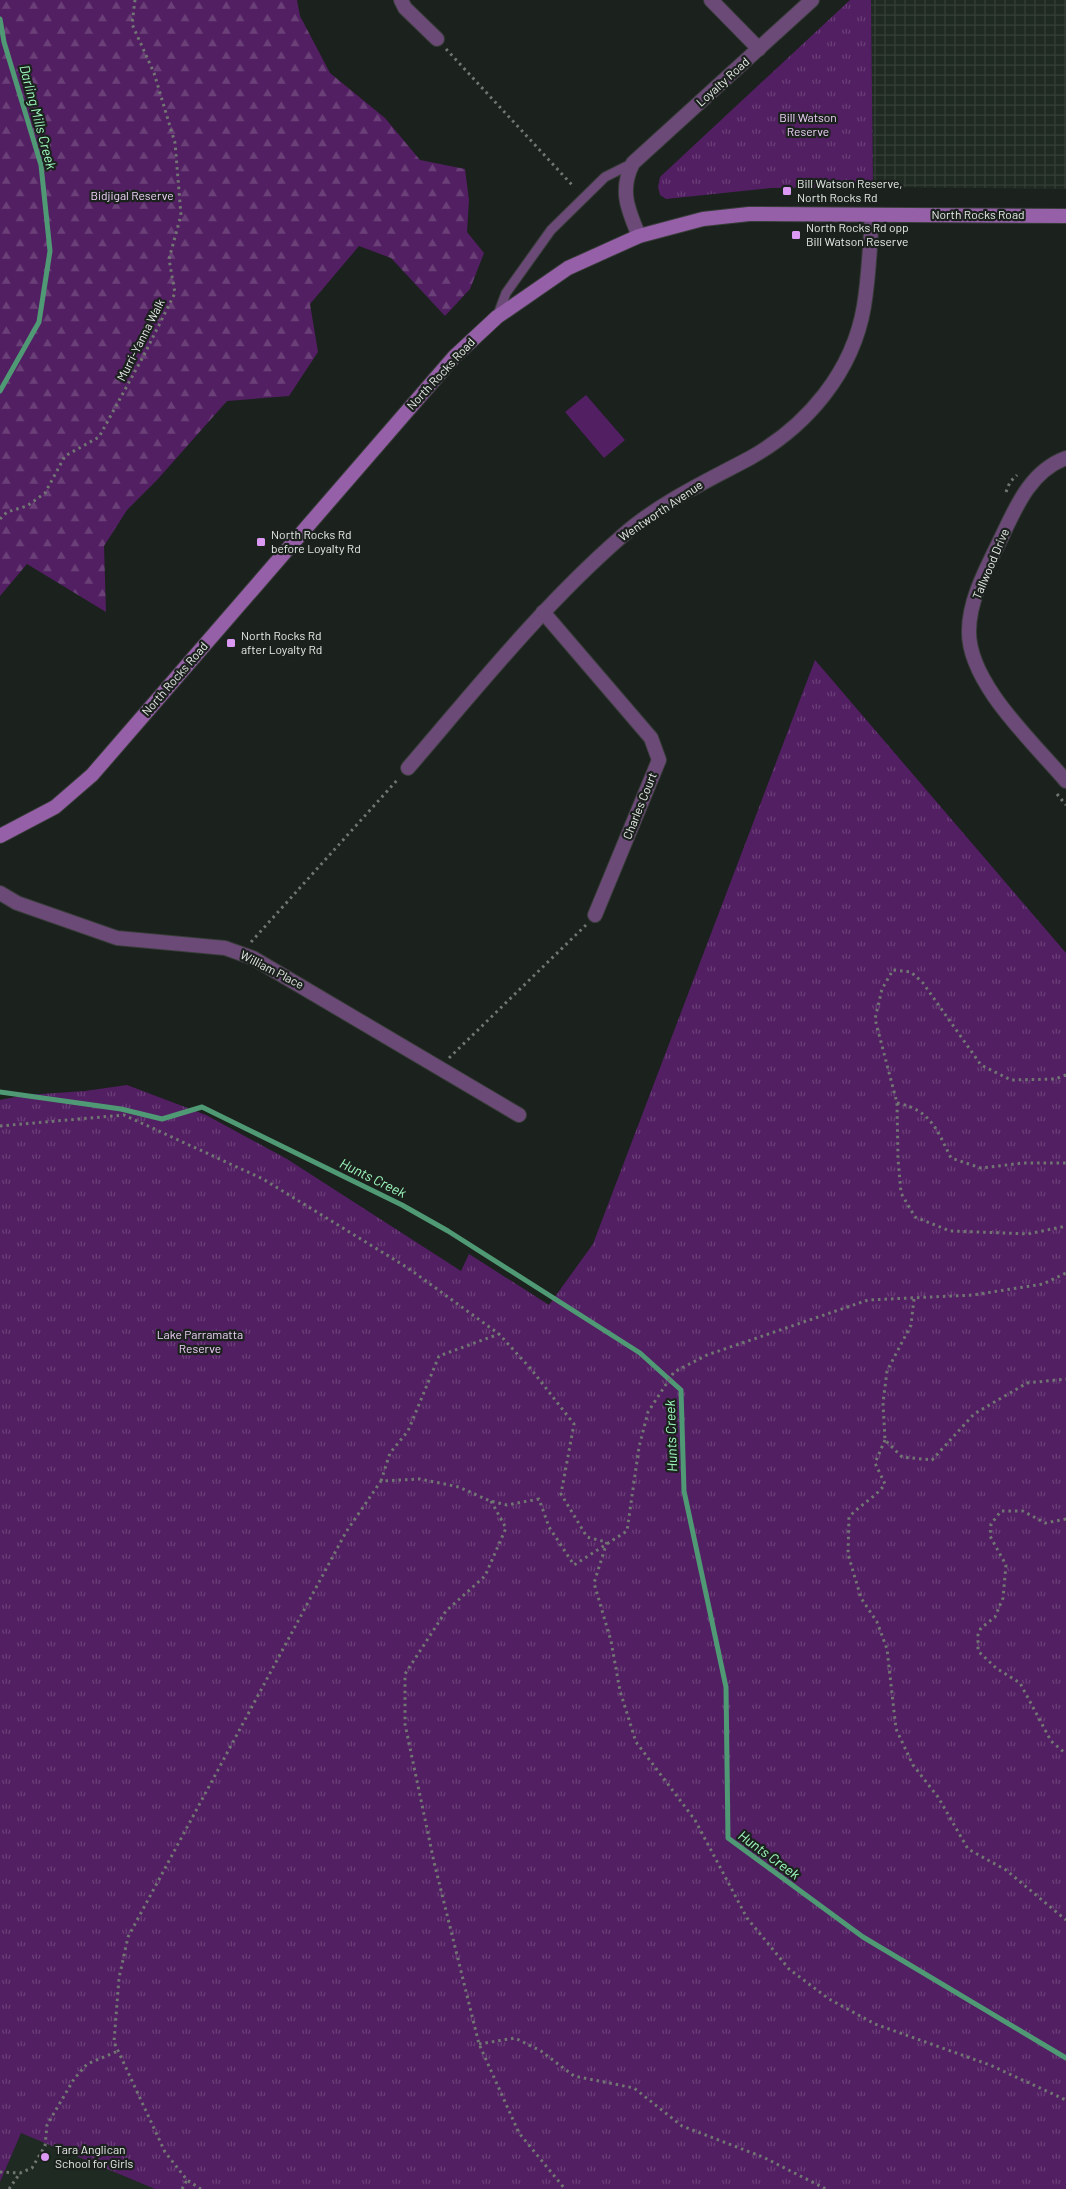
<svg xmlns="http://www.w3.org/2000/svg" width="1066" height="2189" viewBox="0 0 1066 2189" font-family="Barlow,sans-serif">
  <defs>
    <pattern id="industrial-grid" width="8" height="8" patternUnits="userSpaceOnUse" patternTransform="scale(1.25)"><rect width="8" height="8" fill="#1f2a22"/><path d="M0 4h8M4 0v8" fill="none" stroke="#353f37"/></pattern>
    <pattern id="grass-tufts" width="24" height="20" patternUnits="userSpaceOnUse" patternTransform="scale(1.25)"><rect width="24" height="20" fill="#521f62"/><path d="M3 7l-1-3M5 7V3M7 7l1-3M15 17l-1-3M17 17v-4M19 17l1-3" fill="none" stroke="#6b4078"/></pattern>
    <pattern id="forest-firs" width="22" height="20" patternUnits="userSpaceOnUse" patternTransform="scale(1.25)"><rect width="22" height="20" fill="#521f62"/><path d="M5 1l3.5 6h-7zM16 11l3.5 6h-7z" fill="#6b4078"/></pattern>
  </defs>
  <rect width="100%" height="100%" fill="#1b211d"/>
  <polygon fill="#1f2a22" points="21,2132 155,2189 0,2189 0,2182"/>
  <polygon fill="url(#industrial-grid)" points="871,0 1066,0 1066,189 873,187"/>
  <g fill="url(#grass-tufts)">
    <polygon points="850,0 871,0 873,187 771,188 666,199 660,195 658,187 660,177"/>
    <polygon points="815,660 1066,953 1066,2189 155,2189 21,2133 0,2182 0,1100 26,1095 85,1091 127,1085 206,1115 287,1159 461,1271 469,1254 549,1305 593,1244"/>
  </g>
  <polygon fill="url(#forest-firs)" points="0,0 297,0 300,16 330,73 385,118 420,160 465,169 469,200 467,232 484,253 470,289 445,316 391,258 359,246 310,304 318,352 289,396 227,401 157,480 127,510 104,546 106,612 27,564 0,596"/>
  <polygon fill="#521f62" points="586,395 625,440 604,458 565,412"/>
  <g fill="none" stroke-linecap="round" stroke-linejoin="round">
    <g stroke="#4f9a74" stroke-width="5">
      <polyline points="0,19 4,42 41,165 50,251 39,322 0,391"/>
      <polyline points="0,1092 121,1109 162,1119 202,1107 402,1205 448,1231 640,1353 681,1390 684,1491 726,1687 728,1838 863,1937 1066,2058"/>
    </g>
    <defs>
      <polyline id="service" points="497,317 506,293 551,230 605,177 633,163"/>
      <g id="minor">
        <polyline points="401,0 405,8 437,39"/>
        <polyline points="711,0 759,49"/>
        <path d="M639,236c-11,-26 -20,-46 -6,-73l179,-163"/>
        <path d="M1066,458c-33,12 -48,44 -62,74 -14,30 -35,65 -35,99 -1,52 65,112 97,150"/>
        <polyline points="543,612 651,738 659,760 595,915"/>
        <path d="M408,768c68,-79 134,-162 213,-231 36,-33 86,-56 129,-79 57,-32 103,-86 114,-152 5,-30 6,-61 8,-91"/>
        <polyline points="0,893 17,903 117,938 225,948 253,958 519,1115"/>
      </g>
      <polyline id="secondary" points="0,836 55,807 92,775 454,357 497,317 568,268 639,236 703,219 749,214 1066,216"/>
    </defs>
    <use href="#service" stroke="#383d39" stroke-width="11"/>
    <use href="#minor" stroke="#383d39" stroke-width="16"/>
    <use href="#secondary" stroke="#383d39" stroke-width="16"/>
    <g stroke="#717673" stroke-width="3" stroke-dasharray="2.5 4" stroke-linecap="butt">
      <polyline points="446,49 574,187"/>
      <polyline points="1006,492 1010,482 1017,475"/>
      <polyline points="0,519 7,512 27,506 45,493 65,456 99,437 144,355 175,293 169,259 181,215 175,143 154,73 132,24 135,0"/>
      <polyline points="1057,794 1066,805"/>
      <polyline points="251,942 399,778"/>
      <polyline points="449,1058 586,925"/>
      <polyline points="1066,1075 1055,1079 1011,1080 981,1065 923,983 911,972 893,970 882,989 875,1019 897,1103 898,1159 901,1193 915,1217 950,1231 1028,1234 1066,1226"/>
      <path d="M897,1103c34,7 40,27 54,55l30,10 42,-5h43"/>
      <polyline points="0,1126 124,1115 263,1179 408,1268 499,1334 531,1369 574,1424 561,1494 587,1537 606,1542"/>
      <polyline points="914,1299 911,1325 887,1371 883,1403 885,1440 902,1457 932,1460 974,1414 1027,1383 1066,1379"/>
      <path d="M885,1440l-10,23 10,21c-9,13 -24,20 -36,33l-1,37 13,44 16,24 10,27 9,80 17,36 25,32 30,52 38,21 60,50"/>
      <polyline points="381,1481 390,1453 408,1431 439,1356 499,1334"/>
      <polyline points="491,1501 506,1528 485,1576 446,1611 405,1674 405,1724 434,1862 479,2044 519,2133 565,2189"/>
      <polyline points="1066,1519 1045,1523 1023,1511 1001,1511 991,1524 990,1536 1006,1565 1003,1598 995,1617 981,1628 978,1635 978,1651 996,1668 1020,1683 1051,1741 1066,1754"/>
      <polyline points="607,1542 594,1583 611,1641 620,1691 636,1742 695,1820 747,1918 789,1969 829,1999 875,2024 990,2065 1066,2100"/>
      <polyline points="479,2044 515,2038 541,2051 574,2076 634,2088 682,2126 763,2157 826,2189"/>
      <polyline points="0,2172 20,2173 32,2168 45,2146 47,2125 74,2079 87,2064 118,2051"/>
      <polyline points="9,2189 20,2173"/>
      <polyline points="182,2189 187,2180"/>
      <polyline points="201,2189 187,2180 165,2152 114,2042 119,1978 128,1937 346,1532 381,1481 420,1479 459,1487 490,1501 507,1505 539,1499 549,1527 574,1565 627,1531 639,1447 648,1412 674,1372 707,1355 868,1300 973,1295 1043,1284 1066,1273"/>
    </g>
    <use href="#service" stroke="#6b4a77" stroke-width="9"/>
    <use href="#minor" stroke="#6b4a77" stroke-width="14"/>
    <use href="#secondary" stroke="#9660a9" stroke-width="14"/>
  </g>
  <g fill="#dc99f4" stroke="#1b211d" stroke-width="2">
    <rect x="782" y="186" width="10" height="10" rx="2.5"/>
    <rect x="791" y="230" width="10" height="10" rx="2.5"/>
    <rect x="256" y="537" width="10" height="10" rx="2.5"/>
    <rect x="226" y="638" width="10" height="10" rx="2.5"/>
    <circle cx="45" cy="2157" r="5"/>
  </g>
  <g text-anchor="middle" stroke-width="4.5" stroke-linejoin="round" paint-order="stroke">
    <g font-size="12" fill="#e7ebe8" stroke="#1b211d">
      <text transform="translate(723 82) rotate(-42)" y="4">Loyalty Road</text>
      <text x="978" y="219">North Rocks Road</text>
      <text transform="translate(141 340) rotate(-63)" y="4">Murri-Yanna Walk</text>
      <text transform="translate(441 374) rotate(-47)" y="4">North Rocks Road</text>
      <text transform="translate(661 511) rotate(-34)" y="4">Wentworth Avenue</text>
      <text transform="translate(991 564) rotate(-67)" y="4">Tallwood Drive</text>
      <text transform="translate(175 679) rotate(-49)" y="4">North Rocks Road</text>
      <text transform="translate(640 806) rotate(-68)" y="4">Charles Court</text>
      <text transform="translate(272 970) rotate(27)" y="4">William Place</text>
    </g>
    <g font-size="12" fill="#eed1f8" stroke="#1b211d">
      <text x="808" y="122">Bill Watson<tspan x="808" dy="14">Reserve</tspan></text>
      <text x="132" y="200">Bidjigal Reserve</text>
      <text x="200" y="1339">Lake Parramatta<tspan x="200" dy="14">Reserve</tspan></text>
    </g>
    <g font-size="12" fill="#e7ebe8" stroke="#1b211d" text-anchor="start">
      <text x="797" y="188">Bill Watson Reserve,<tspan x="797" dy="14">North Rocks Rd</tspan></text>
      <text x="806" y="232">North Rocks Rd opp<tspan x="806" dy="14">Bill Watson Reserve</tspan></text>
      <text x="271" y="539">North Rocks Rd<tspan x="271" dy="14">before Loyalty Rd</tspan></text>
      <text x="241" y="640">North Rocks Rd<tspan x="241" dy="14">after Loyalty Rd</tspan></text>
      <text x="55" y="2154">Tara Anglican<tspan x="55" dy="14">School for Girls</tspan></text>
    </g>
    <g font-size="14" font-style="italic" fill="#9efabd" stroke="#1b211d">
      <text transform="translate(38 117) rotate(75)" y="5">Darling Mills Creek</text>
      <text transform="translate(373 1178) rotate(26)" y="5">Hunts Creek</text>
      <text transform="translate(671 1436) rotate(-92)" y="5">Hunts Creek</text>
      <text transform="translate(769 1855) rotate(36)" y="5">Hunts Creek</text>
    </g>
  </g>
</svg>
